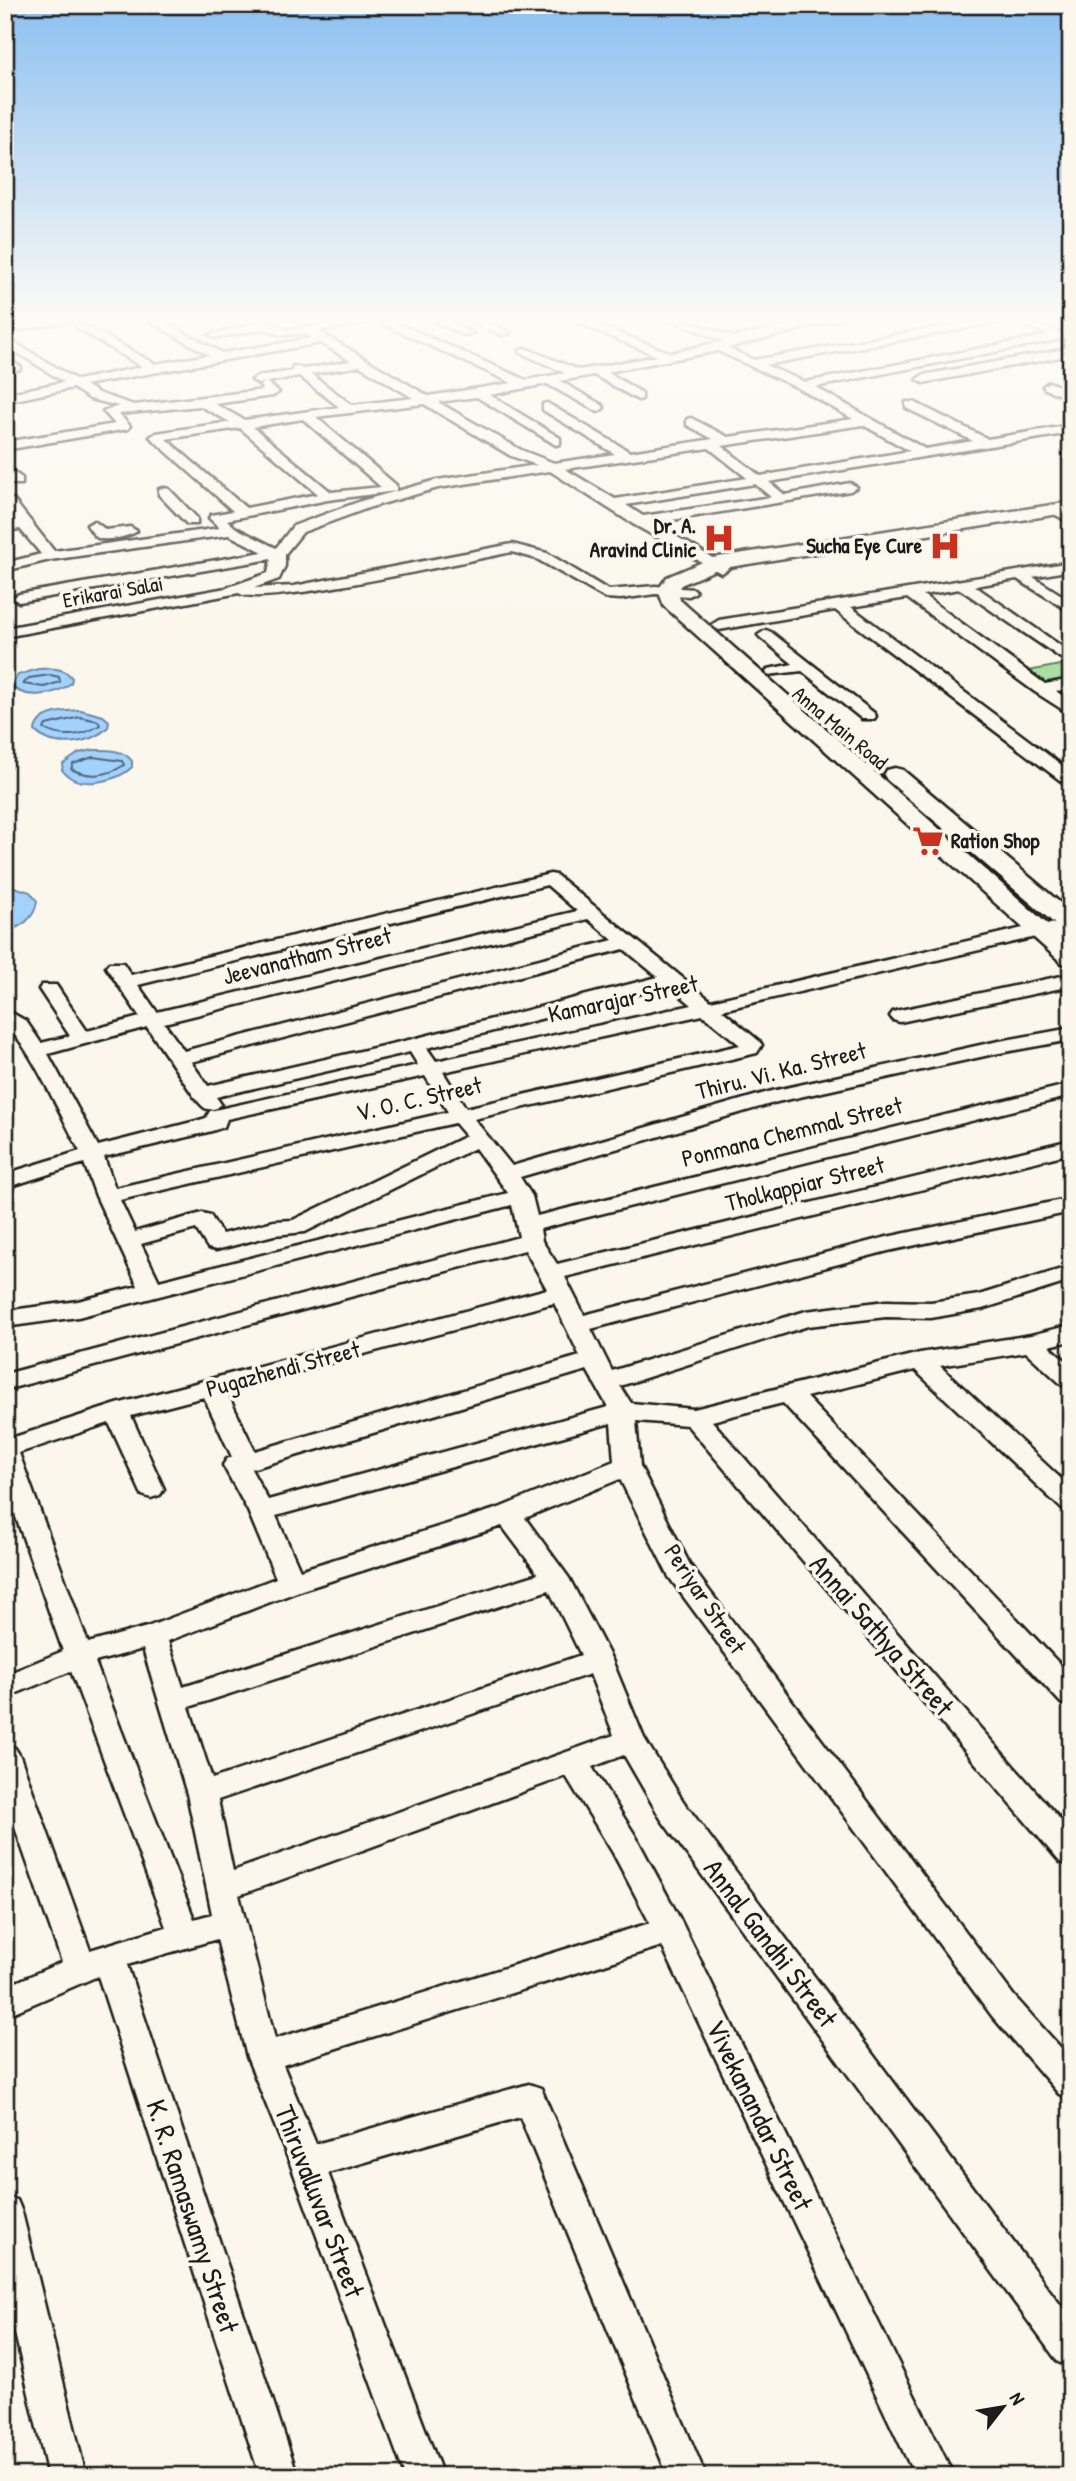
<svg xmlns="http://www.w3.org/2000/svg" width="1076" height="2481" viewBox="0 0 1076 2481" font-family="'Patrick Hand',sans-serif">
  <rect width="100%" height="100%" fill="#fbf7ec"/>
  <filter id="ink" filterUnits="userSpaceOnUse"><feTurbulence type="fractalNoise" baseFrequency=".0143" numOctaves="2"/><feDisplacementMap in="SourceGraphic" scale="14" xChannelSelector="R" yChannelSelector="G"/><feConvolveMatrix kernelMatrix="1 2 1 2 8 2 1 2 1" color-interpolation-filters="sRGB"/></filter>
  <g filter="url(#ink)">
    <polygon fill="#aadfa1" stroke="#637e5e" stroke-width="2" points="1071,663 1071,698 1067,699 1028,671"/>
    <g fill="#a3d2ff" stroke="#6d89a4" stroke-width="2">
      <path d="M38,669c12,-1 26,-2 34,9l-1,5c-14,12 -47,18 -60,2l7,-10z"/>
      <path d="M81,710l22,6 6,5 -1,6c-16,17 -55,23 -73,4 2,-19 30,-20 46,-21z"/>
      <path d="M93,750c14,0 30,-1 39,11v6c-16,16 -55,23 -70,3l1,-6 16,-11z"/>
      <path d="M5,884l25,8 7,9c-2,18 -16,26 -32,31z"/>
    </g>
    <g fill="none" stroke-linecap="round" stroke-linejoin="round">
      <g stroke="#526577" stroke-width="2">
        <polygon points="50,675 59,677 60,682 44,687 23,684 29,678"/>
        <path d="M80,717l18,4 2,4c-17,11 -38,14 -56,4l2,-4z"/>
        <path d="M93,757l29,4 2,4c-16,11 -35,13 -53,4l2,-5z"/>
      </g>
      <defs>
        <g id="minor">
          <polygon points="56,318 80,318 74,321 5,332 5,326"/>
          <path d="M144,318h13l65,35 90,-15 -7,-4 -25,1 -16,-6 -49,9 -6,-3 45,-11 -9,-6h13l31,12 69,-12h28l140,62 39,-7 -44,-20 -2,-2 6,-3 54,22 78,-14 -91,-38h14l91,35 52,-12 -58,-23h14l55,19 91,-19h19l-116,30 26,12 236,-42h22l-6,3 -241,44 40,17 244,-47 -27,-11v-4l4,-1 42,17 -6,3 -247,48 110,62 48,-8 -67,-33v-6h8l74,37 83,-14v8l-302,49 16,13 65,-12 7,4 -7,4 -196,32 72,43 2,3 -7,4 -88,-49 -83,-53 -112,17 -67,19 -68,25 -18,22v12l-6,13 -25,9 40,-2 218,-42 35,9 61,37 47,-4 39,3 2,3 -7,4 -34,-2 -34,5 -16,-1 -68,-39 -25,-7c-37,7 -255,57 -273,41l-234,44v-9l221,-40 42,-15 3,-14 -252,43 -7,-4 7,-4 244,-42 -34,-17 -179,25 -45,11v-8l36,-9 -21,-25 -15,2v-8l9,-2 -9,-13v-9h8l41,52 166,-23 -11,-10 2,-3 22,-4 -83,-74 6,-4 74,-11 -30,-16 -81,8 11,12 -2,3 -123,21v-8l110,-18 -12,-13 16,-5 -29,-7 -17,-11 -68,14v-8l59,-12 -59,-37v-8l72,43 65,-13 -63,-38 -2,-2 6,-3 72,40 54,-9zM376,321l136,62 -84,13 -110,-65zM321,343l30,18 -47,8 -11,-3 -1,5 -34,5 -6,4 6,4 41,-8 40,31 -95,13 -29,-16 58,-8 6,-4 -13,-10 -6,4 3,4 -129,15 -36,-12 -13,-8zM718,351l82,38 53,30 -125,18 -37,-19 -4,1v6l26,14 -83,13 -83,-49 -4,1v6l72,44 -61,9 -33,-13 -83,-48 39,-5 79,48 4,-1v-6l-70,-43 57,-11 51,28 6,-4 -2,-3 -42,-24 34,-6 44,25 4,-1v-6l-35,-21zM360,366l53,32 -61,7 -41,-31zM424,404l87,52 26,9 -100,15 -76,21 -68,25 -17,22 -40,-20 -9,-8 101,-20 68,-9v-6l-80,-68zM303,419l78,68 -50,5 -78,-65zM863,425l47,26 -150,25 -38,-30zM240,428l78,66 -72,14 -80,-69zM709,448l38,30 -132,21 -50,-30zM755,484l16,13 -128,19 -17,-11z"/>
          <polygon points="426,318 441,318 474,333 464,335"/>
          <polygon points="465,318 479,318 511,333 501,335"/>
          <polygon points="1071,348 1071,355 923,383 917,379 923,375"/>
          <polygon points="15,363 21,367 19,370 5,372 5,365"/>
          <polygon points="1049,382 1071,391 1071,399 1045,389 1043,386"/>
          <polygon points="5,466 22,478 22,484 12,484 5,477"/>
          <polygon points="164,488 169,489 197,518 197,524 187,524 159,495 159,489"/>
          <polygon points="1055,505 1071,513 1071,523 1050,512 1048,509"/>
          <path d="M94,521l12,9 24,-3 7,4c-6,5 -30,11 -39,7 -4,-2 -8,-9 -11,-13z"/>
          <polygon points="1071,562 1071,570 1033,577 1071,601 1071,612 1017,579 975,586 1071,653 1071,665 960,589 923,595 1045,684 1071,679 1071,689 1056,691 1071,702 1071,715 1035,692 907,598 851,607 1071,772 1071,785 1065,784 835,610 719,630 711,625 719,620"/>
          <polygon points="766,630 771,632 874,713 876,716 874,719 862,719 802,671 768,675 766,672 768,669 793,664 761,638 758,635"/>
          <path d="M550,874l6,1 155,126 329,-77 31,-1v12l-31,1 -318,74 37,31 3,4 -5,8 -283,66 38,47 260,-75 222,-49 77,-14v12l-77,14 -217,48 -257,75 12,19 5,20 534,-132v12l-531,133 2,12 15,23 514,-124v13l-506,124 19,38 303,-78 184,-39v14l-183,39 -297,78 21,42 194,-60 80,-10 45,1 48,-7 92,-29v15l-89,28 -51,9 -45,-1 -78,9 -188,60 11,17 63,6 226,-56 111,-18 40,-10v16l-22,5 22,19v22l-9,-2 -36,-33 -86,14 131,122v24l-9,-3 -147,-139 -109,27 265,279v30l-10,-3 -278,-300 -71,18 359,411v33l-11,-3 -373,-437 -51,-4 4,45 50,99 324,431 57,63v39l-12,-4 -67,-78 -323,-439 -49,-98 -95,39 44,60 43,82 32,78 39,63 388,518v48l-13,-5 -397,-543 -37,-64 -32,12 43,68 46,86 273,555h-39l-253,-530 -379,119 33,79 213,-60 12,4 165,388h-38l-148,-359 -192,56 115,303h-38l-115,-313 -43,-106 -30,-118 -90,26 171,511h-38l-162,-500 -93,40v-29l57,-25 -57,-163v-54l10,3 5,8 70,194 76,-23 -95,-256 -66,27v-23l58,-24 -58,-165v-46l112,-36 430,-115 -22,-39 -520,140v-16l514,-137 -7,-32 -434,112 -73,10v-16l73,-10 60,-15 -42,-90 -12,-33 -79,25v-14l75,-23c-13,-23 -56,-117 -75,-125v-17l21,12 15,22 29,-7 -31,-47 3,-4h14l31,46 53,-14 -34,-50 3,-4h14l8,12zM547,885l30,26 -420,101 -19,-27zM588,919l25,21 -429,111 -20,-28zM624,949l34,28 -245,62 -205,47 -17,-24zM669,986l23,19 -256,56 -9,-13zM703,1015l37,30 -274,63 -23,-36zM147,1027l48,71c8,8 9,14 22,10l4,-4 -5,-7 194,-45 8,13 -208,46 -4,7 -10,3 -98,25 -50,-92zM425,1076l23,36 -333,76 -11,-31 108,-26 12,-4 3,-8zM455,1123l11,13 -173,84 -19,1 -52,13 -12,-19 -8,-2 -67,19 -15,-32zM475,1148l33,45 -349,88 -18,-37 55,-15 12,19 8,2 58,-15 31,-3zM554,1303l26,53 -325,95 -29,-60zM587,1370l21,37 -340,93 -17,-31zM204,1397l28,60 -5,2 -4,6 25,46 28,67 -129,49 -59,16 -69,-190 90,-30 33,72 9,3 9,-3 4,-6 -33,-73zM611,1423l3,38 -115,47 -199,62 -24,-54zM502,1526l36,48 -355,113 -15,-46 134,-51zM549,1590l32,65 -369,124 -23,-72zM143,1649l44,145 25,120 -18,5 -99,-257zM590,1674l24,61 -381,136 -15,-71zM566,1776l47,77 37,70 -375,116 -36,-144z"/>
          <polygon points="1071,974 1071,986 900,1022 893,1020 890,1016 893,1012 900,1010"/>
          <polygon points="5,2196 17,2200 22,2212 86,2476 48,2476 5,2290"/>
        </g>
        <g id="major">
          <polygon points="1071,502 1071,512 717,569 681,585 678,590 680,600 1071,945 1071,965 1062,963 664,606 658,590 667,577 712,558"/>
          <polygon points="895,768 903,770 1071,912 1071,932 1062,930 887,780 884,775 887,770"/>
        </g>
      </defs>
      <use href="#minor" stroke="#1c1c1c" stroke-width="5"/>
      <use href="#major" stroke="#1c1c1c" stroke-width="5"/>
      <use href="#minor" fill="#fbf7ec" fill-rule="evenodd"/>
      <use href="#major" fill="#fbf7ec" fill-rule="evenodd"/>
    </g>
  </g>
  <linearGradient id="sky" x2="0" y2="1"><stop stop-color="#8cc0f1"/><stop offset="0.48" stop-color="#fdfbf6"/><stop offset="1" stop-color="#fdfbf6" stop-opacity="0"/></linearGradient>
  <rect width="1076" height="665" fill="url(#sky)"/>
  <defs>
    <symbol id="hospital-bare" viewBox="-9 -9 18 18"><path d="M-5-5h3v3.5h4V-5h3V5h-3V1.5h-4V5h-3Z" fill="#c8321e" stroke="#fbf7ec" stroke-width="2.5" paint-order="stroke"/></symbol>
    <symbol id="supermarket-bare" viewBox="-9 -9 18 18"><path d="M-6-5.5h2.5l.6 2H6L4.5 2H-2.5L-4.4-4H-6ZM-1.5 3.2a1.3 1.3 0 1 0 .1 0ZM3 3.2a1.3 1.3 0 1 0 .1 0Z" fill="#c8321e" stroke="#fbf7ec" stroke-width="2.5" paint-order="stroke"/></symbol>
  </defs>
  <g fill-rule="evenodd">
    <use href="#hospital-bare" x="697" y="516" width="44" height="44"/>
    <use href="#hospital-bare" x="923" y="524" width="44" height="44"/>
    <use href="#supermarket-bare" x="906" y="819" width="44" height="44"/>
  </g>
  <g text-anchor="middle" stroke-width="7" stroke-linejoin="round" paint-order="stroke">
    <g font-size="21" font-weight="bold" fill="#1c1c1c" stroke="#fbf7ec" text-anchor="end">
      <text x="696" y="533">Dr. A.<tspan x="696" dy="24">Aravind Clinic</tspan></text>
      <text x="922" y="553">Sucha Eye Cure</text>
      <text x="951" y="848" text-anchor="start">Ration Shop</text>
    </g>
    <g font-size="21" fill="#1c1c1c" stroke="#fbf7ec">
      <text transform="translate(113 592) rotate(-10)" y="7">Erikarai Salai</text>
      <text transform="translate(840 728) rotate(40)" y="7">Anna Main Road</text>
    </g>
    <g font-size="24" fill="#1c1c1c" stroke="#fbf7ec">
      <text transform="translate(307 956) rotate(-14)" y="8">Jeevanatham Street</text>
      <text transform="translate(623 999) rotate(-12)" y="8">Kamarajar Street</text>
      <text transform="translate(781 1071) rotate(-14)" y="8">Thiru. Vi. Ka. Street</text>
      <text transform="translate(419 1099) rotate(-13)" y="8">V. O. C. Street</text>
      <text transform="translate(792 1132) rotate(-14)" y="8">Ponmana Chemmal Street</text>
      <text transform="translate(805 1184) rotate(-14)" y="8">Tholkappiar Street</text>
      <text transform="translate(283 1369) rotate(-15)" y="8">Pugazhendi Street</text>
      <text transform="translate(705 1599) rotate(56)" y="8">Periyar Street</text>
    </g>
    <g font-size="28" fill="#1c1c1c" stroke="#fbf7ec">
      <text transform="translate(882 1635) rotate(49)" y="10">Annai Sathya Street</text>
      <text transform="translate(771 1943) rotate(53)" y="10">Annal Gandhi Street</text>
      <text transform="translate(760 2115) rotate(64)" y="10">Vivekanandar Street</text>
      <text transform="translate(320 2201) rotate(69)" y="10">Thiruvalluvar Street</text>
      <text transform="translate(193 2216) rotate(72)" y="10">K. R. Ramaswamy Street</text>
    </g>
  </g>
  <rect width="1076" height="2481" fill="none" stroke="#fbf7ec" stroke-width="28"/>
  <rect x="14" y="14" width="1048" height="2453" fill="none" stroke="#1c1c1c" stroke-width="2.5" filter="url(#ink)"/>
  <g transform="translate(1003 2407) rotate(59)" stroke="#fbf7ec" stroke-width="5" paint-order="stroke">
  <path d="M0-5L12 26L0 18L-12 26Z" fill="#1c1c1c"/>
  <text y="-10" font-size="19" font-weight="bold" text-anchor="middle" fill="#1c1c1c">N</text>
  </g>
</svg>
